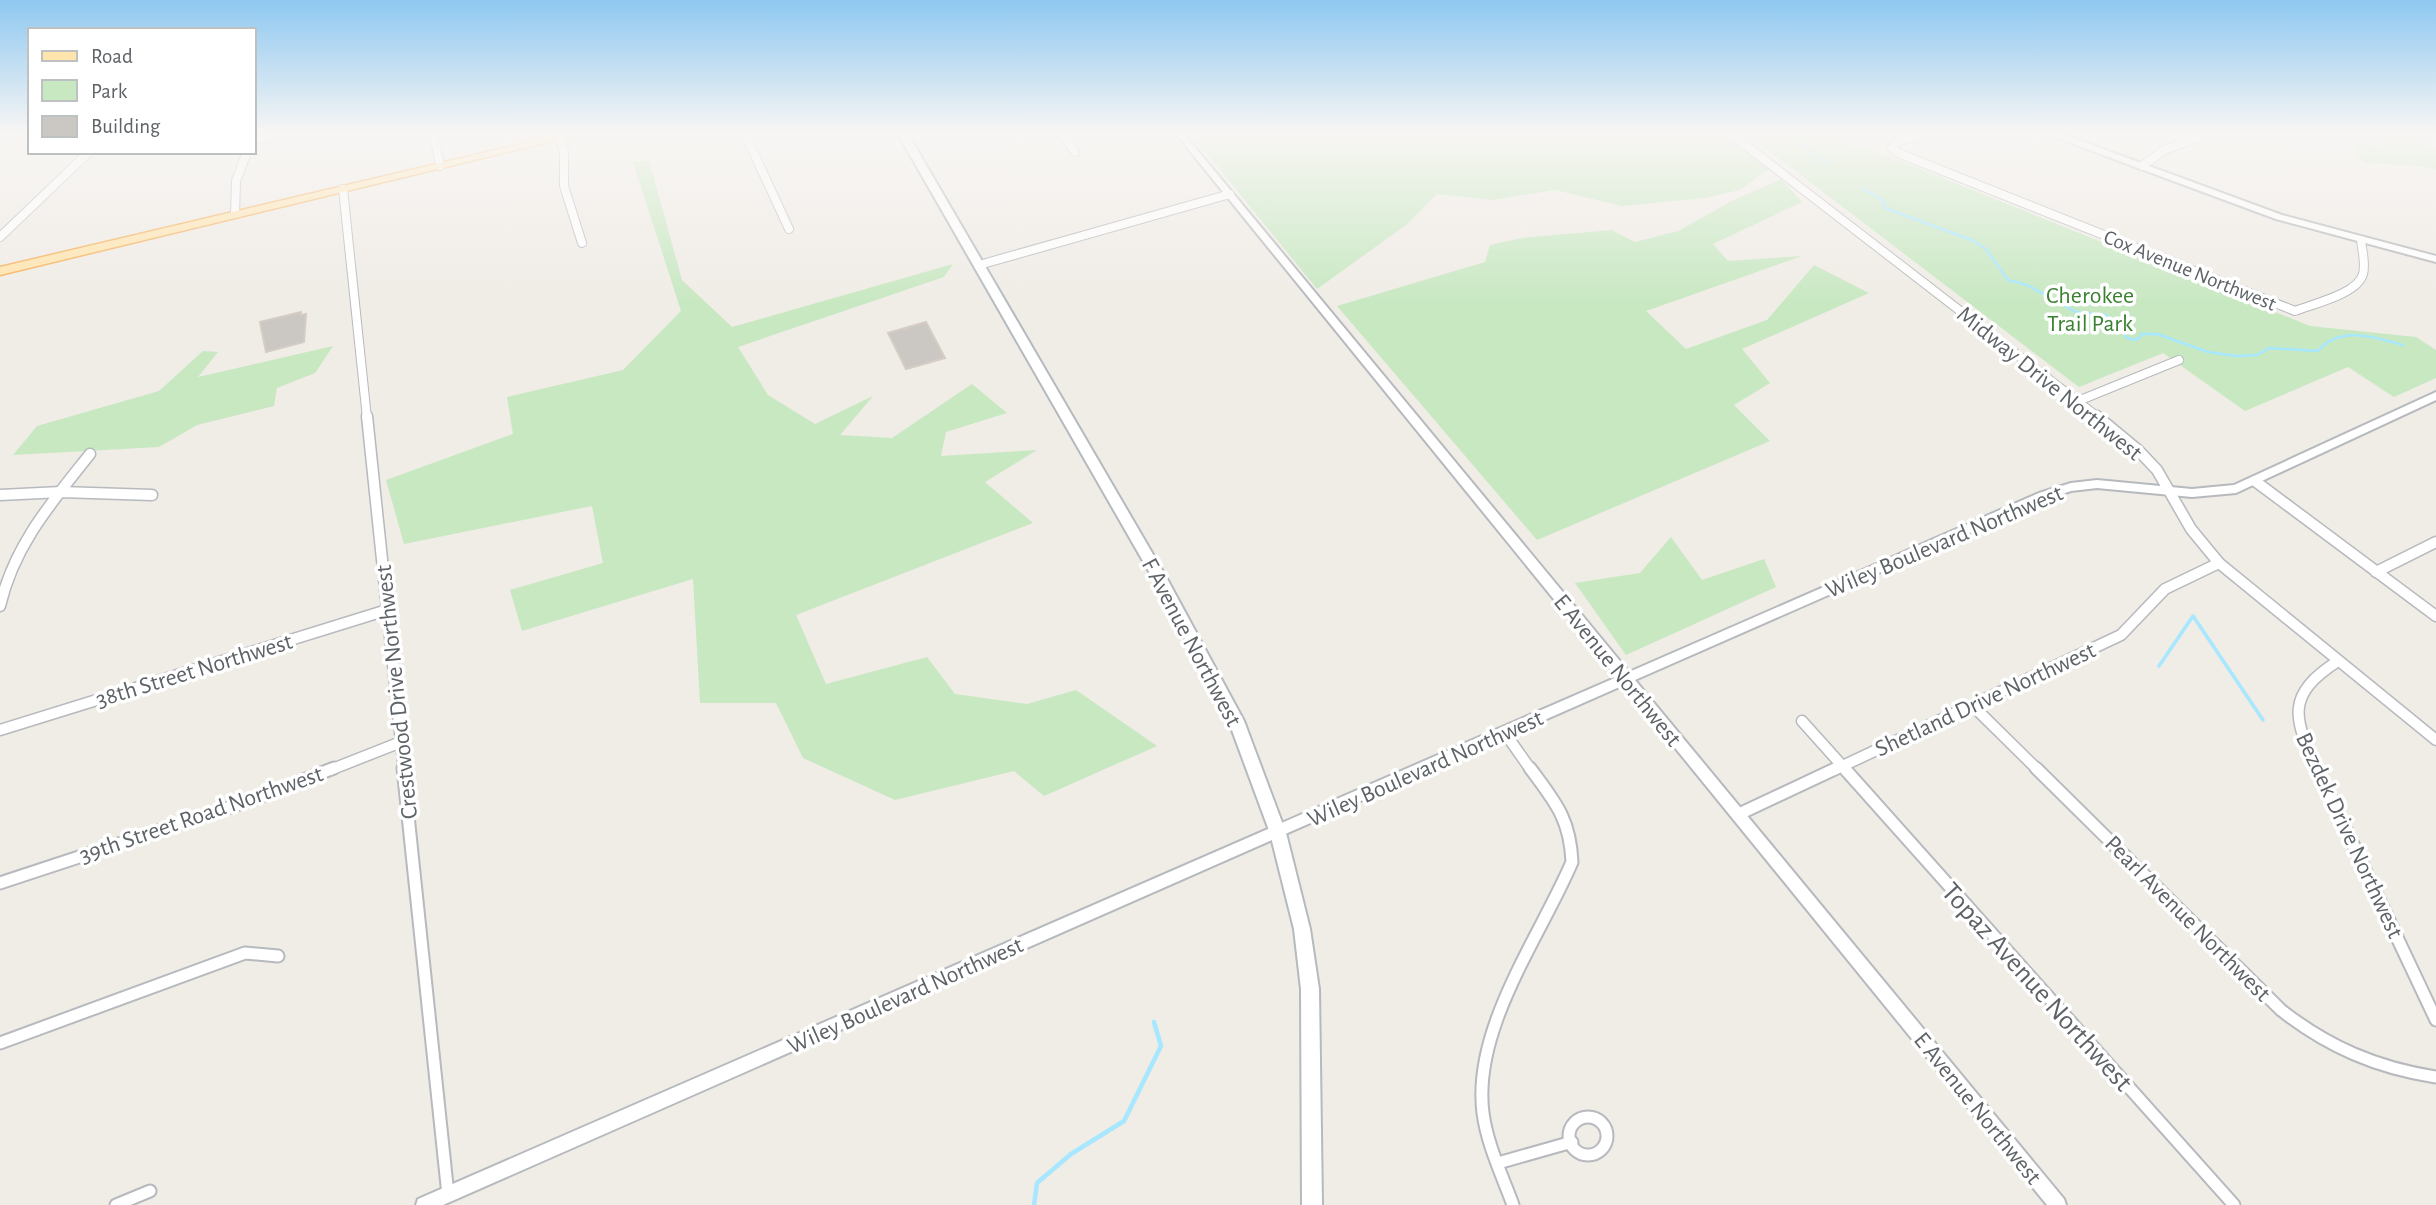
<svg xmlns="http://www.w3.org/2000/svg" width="2436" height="1205" viewBox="0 0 2436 1205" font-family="'Alegreya Sans',sans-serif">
  <rect width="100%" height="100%" fill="#f0ece6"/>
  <g fill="#c8e8c2">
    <polygon points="1191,134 1724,134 1769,169 1740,190 1704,198 1622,206 1555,190 1492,200 1437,194 1406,225 1317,289"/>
    <polygon points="1747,134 1833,134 1854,149 1863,146 2310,326 2416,337 2436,350 2436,378 2394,397 2348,367 2245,411 2163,353 2079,387"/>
    <path d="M2387,134h11l7,6c11,0 16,6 27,6l4,5v18l-18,-3 -50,-3 -8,-3 -7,-9 4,-1 -6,-7 32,2 -1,-4 11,1z"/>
    <polygon points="649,160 682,280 732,327 953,264 944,277 738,347 768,395 815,424 873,396 840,435 892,438 972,384 1007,413 946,432 941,456 1037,450 985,482 1033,523 796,615 826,684 927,657 955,694 1027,704 1076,690 1157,746 1044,796 1014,771 895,800 803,758 776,703 700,703 693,579 522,631 510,590 603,563 592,506 404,544 386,480 513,434 507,397 623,370 681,311 633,162"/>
    <polygon points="1781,179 1802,202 1713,244 1728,261 1802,256 1646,311 1686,349 1767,320 1814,265 1869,293 1742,349 1770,383 1734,405 1770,441 1537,540 1337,306 1485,262 1490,245 1522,238 1611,230 1635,242 1678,231 1732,201"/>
    <polygon points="333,346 315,373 277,388 274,406 197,425 159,447 13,455 37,426 159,391 203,351 218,352 198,377"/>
    <polygon points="1671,537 1702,580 1764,559 1776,587 1626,655 1575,583 1640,573"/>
  </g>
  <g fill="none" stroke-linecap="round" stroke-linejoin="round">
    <g stroke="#a7e7ff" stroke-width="2.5">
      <polyline points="1787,134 1827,163"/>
      <path d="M1862,188l22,13 1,7 87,32 14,9 22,31 19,5 49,27 30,3 17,15 3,7 7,3 7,-2 1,-4h16l51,18 28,4 21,-1 12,-7 49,3c21,-26 57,-14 85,-6"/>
    </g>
    <polyline stroke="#a7e7ff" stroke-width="3.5" points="2159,666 2193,616 2263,720"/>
    <polyline stroke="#a7e7ff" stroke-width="4.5" points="1034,1205 1037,1183 1071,1154 1124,1121 1161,1046 1154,1022"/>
  </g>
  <g fill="#cbc7c3" stroke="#d5cdc4" stroke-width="2">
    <polygon points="301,312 301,315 306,314 304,342 266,352 260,322"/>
    <polygon points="926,322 945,358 906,369 888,333"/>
  </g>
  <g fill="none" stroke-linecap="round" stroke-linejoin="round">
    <defs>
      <g id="minor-far2">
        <polyline points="434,134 440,166"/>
        <polyline points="559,134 564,152 564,186 582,243"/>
        <polyline points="745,134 789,229"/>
        <polyline points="1062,134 1075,152"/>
        <polyline points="1731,134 2099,418"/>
        <path d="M1921,134l-24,8 -5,6 6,5 397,158c17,-7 63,-17 68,-37 3,-11 -1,-23 -2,-34"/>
        <polyline points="254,140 284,134"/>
        <polyline points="2142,166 2164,150 2208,134"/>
        <polyline points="343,189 367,418"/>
        <polyline points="235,214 236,181 247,152"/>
        <polyline points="0,237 89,152"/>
        <polyline points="979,265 1230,194"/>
        <polyline points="2078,401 2179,360"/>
      </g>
      <g id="minor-far1">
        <polyline points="367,416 404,770"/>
        <polyline points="2097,416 2138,450 2157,470 2191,529 2219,563 2436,740"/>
        <polyline points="2255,481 2436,616"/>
        <polyline points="0,495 61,492 152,495"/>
        <polyline points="2376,572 2436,542"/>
        <path d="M0,606c14,-61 52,-104 90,-152"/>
        <polyline points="1972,705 2038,770"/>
        <polyline points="1802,721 1846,770"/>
        <polyline points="0,730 387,610"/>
        <polyline points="1505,733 1531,770"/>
        <polyline points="330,770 401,742"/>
        <polyline points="1834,770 2121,635 2165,589 2219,563"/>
        <path d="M2318,770c-25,-52 -33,-75 20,-109"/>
      </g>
      <g id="minor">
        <polyline points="403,768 448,1195"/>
        <polyline points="1844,768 2234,1205"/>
        <path d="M2036,768l245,242c47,37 96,58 155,67"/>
        <polyline points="2317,768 2436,1020"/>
        <polyline points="1737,815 1837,768"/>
        <polyline points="0,883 252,800 334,768"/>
        <polyline points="0,1043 245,953 278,956"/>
        <circle cx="1588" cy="1136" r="19"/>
        <polyline points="1498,1163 1572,1142"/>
        <polyline points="116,1205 150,1191"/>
        <path d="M1513,1205c-11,-30 -26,-61 -30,-92 -11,-84 57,-176 89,-251 -2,-44 -17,-60 -42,-94"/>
      </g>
      <g id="tertiary">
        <polygon points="1176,134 1184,134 1629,672 2039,493 2071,483 2097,480 2192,489 2234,485 2436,392 2436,400 2236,493 2192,497 2097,488 2071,491 2047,499 1635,680 2064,1199 2066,1205 2047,1205 1624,685 443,1205 416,1205 418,1199 1617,677"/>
        <polygon points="2051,134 2062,134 2282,215 2436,256 2436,262 2276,219 2052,136"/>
      </g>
      <polygon id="secondary" points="898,134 908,134 1165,575 1244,721 1286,833 1310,929 1319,989 1322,1205 1302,1205 1301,989 1294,929 1270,833 1229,722 1155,582"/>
      <polygon id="primary" points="563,134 582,134 0,275 0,267"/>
    </defs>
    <use href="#minor-far2" stroke="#b6b9bd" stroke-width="10"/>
    <use href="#minor-far1" stroke="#b6b9bd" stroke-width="13"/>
    <use href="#minor" stroke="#b6b9bd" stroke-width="15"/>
    <use href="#tertiary" stroke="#b6b9bd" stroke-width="4"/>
    <use href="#secondary" stroke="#b4babe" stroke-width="4"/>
    <use href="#primary" stroke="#f6b059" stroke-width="3"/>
    <use href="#minor-far2" stroke="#fff" stroke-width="8"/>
    <use href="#minor-far1" stroke="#fff" stroke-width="10"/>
    <use href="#minor" stroke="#fff" stroke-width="11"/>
    <use href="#tertiary" fill="#fff" fill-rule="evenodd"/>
    <use href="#secondary" fill="#fff" fill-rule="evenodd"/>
    <use href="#primary" fill="#ffe4ac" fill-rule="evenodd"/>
  </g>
  <linearGradient id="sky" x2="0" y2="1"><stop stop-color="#8ec8f1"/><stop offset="0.44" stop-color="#f8f6f4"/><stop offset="1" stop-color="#f8f6f4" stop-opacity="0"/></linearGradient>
  <rect width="2436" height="302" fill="url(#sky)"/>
  <g text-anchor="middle" stroke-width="7" stroke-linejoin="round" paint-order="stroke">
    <g font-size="21" fill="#5d6367" stroke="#fff">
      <text transform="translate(2190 270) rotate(22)" y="7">Cox Avenue Northwest</text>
    </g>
    <g font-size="24" fill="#3a8231" stroke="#fff">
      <text x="2090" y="303">Cherokee<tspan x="2090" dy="28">Trail Park</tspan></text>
    </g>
    <g font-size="24" fill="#5d6367" stroke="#fff">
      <text transform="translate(2050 383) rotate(39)" y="8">Midway Drive Northwest</text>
      <text transform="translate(1944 541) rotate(-23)" y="8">Wiley Boulevard Northwest</text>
      <text transform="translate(1192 642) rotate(62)" y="8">F Avenue Northwest</text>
      <text transform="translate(194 670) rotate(-17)" y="8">38th Street Northwest</text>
      <text transform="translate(1618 670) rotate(51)" y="8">E Avenue Northwest</text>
      <text transform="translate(396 692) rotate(-96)" y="8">Crestwood Drive Northwest</text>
      <text transform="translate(1985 699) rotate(-25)" y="8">Shetland Drive Northwest</text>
      <text transform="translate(1425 768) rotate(-24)" y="8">Wiley Boulevard Northwest</text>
      <text transform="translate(201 814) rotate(-19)" y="8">39th Street Road Northwest</text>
      <text transform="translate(2350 835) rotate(65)" y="8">Bezdek Drive Northwest</text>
      <text transform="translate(2188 918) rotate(45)" y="8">Pearl Avenue Northwest</text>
      <text transform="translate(905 995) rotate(-24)" y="8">Wiley Boulevard Northwest</text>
      <text transform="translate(1978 1108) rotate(51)" y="8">E Avenue Northwest</text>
    </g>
    <g font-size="28" fill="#5d6367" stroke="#fff">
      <text transform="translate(2038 986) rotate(48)" y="10">Topaz Avenue Northwest</text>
    </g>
  </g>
  <rect x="28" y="28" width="228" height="126" fill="#ffffff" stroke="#bec1c2" stroke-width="2"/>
  <rect x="42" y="51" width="35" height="10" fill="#ffe4ac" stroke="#bec1c2" stroke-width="2"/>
  <text x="91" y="63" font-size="21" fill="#5d6367">Road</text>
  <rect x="42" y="80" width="35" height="21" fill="#c8e8c2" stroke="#bec1c2" stroke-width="2"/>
  <text x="91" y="98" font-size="21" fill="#5d6367">Park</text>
  <rect x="42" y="116" width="35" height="21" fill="#cbc7c3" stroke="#bec1c2" stroke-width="2"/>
  <text x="91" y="133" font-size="21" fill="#5d6367">Building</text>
</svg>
